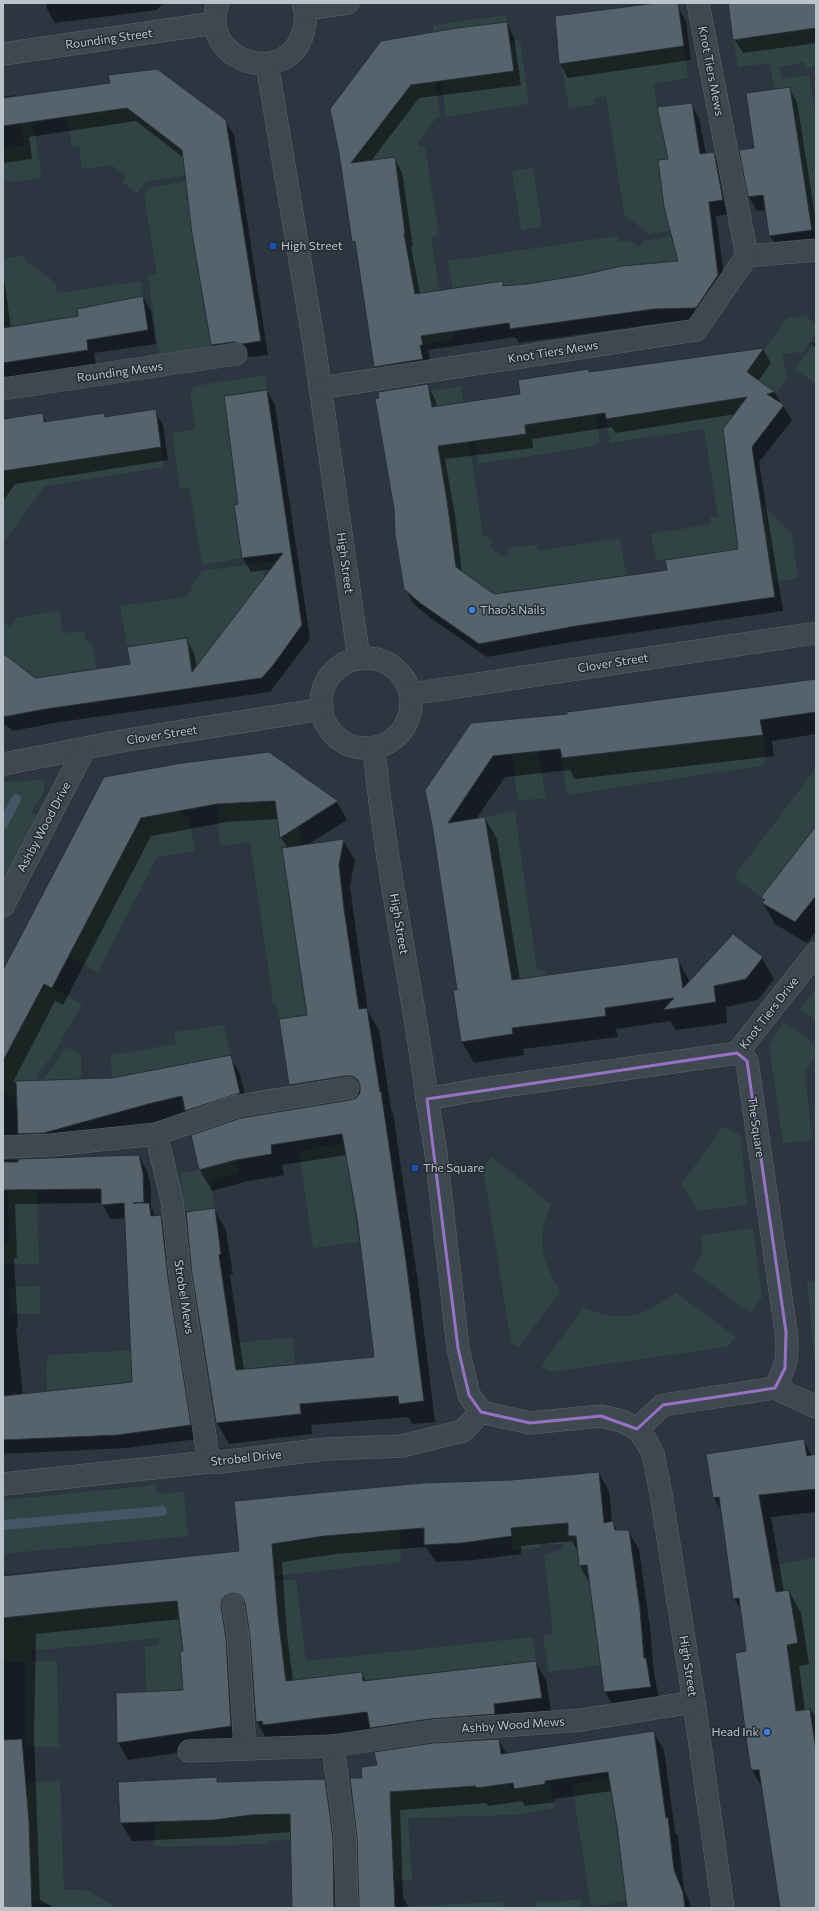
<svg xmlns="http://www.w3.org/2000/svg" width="819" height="1911" viewBox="0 0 819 1911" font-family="Commissioner,sans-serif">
  <rect width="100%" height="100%" fill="#2b3640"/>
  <g fill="#304443">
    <polygon points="506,15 507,22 433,32 433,25"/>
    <polygon points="816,28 816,66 806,68 804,62 780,67 781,79 809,75 816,117 816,232 813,233 809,206 794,208 805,185 790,87 774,89 770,63 738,67 733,40"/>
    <polygon points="660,32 662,50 684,46 688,78 654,84 657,107 668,159 658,160 664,208 670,231 649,234 624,214 606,96 594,98 595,105 569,108 561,64"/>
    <polygon points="520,40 529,104 446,117 441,81 514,71 510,41"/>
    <polygon points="432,64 441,117 436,118 418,142 419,147 425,146 439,235 431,237 444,322 451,321 454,339 423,345 418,320 357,253 353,248 352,242 405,233 395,157 341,164 338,153 366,148 364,131"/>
    <polygon points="147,104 200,173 146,182 137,193 122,182 126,176 111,165 82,169 79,146 72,147 67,116"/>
    <polygon points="31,111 42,178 3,183 3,148 24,145 20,112"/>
    <polygon points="533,168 542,227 521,230 512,171"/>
    <polygon points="186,181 193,238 211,349 159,356 148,276 157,274 144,195 149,188"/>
    <polygon points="678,235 682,266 601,293 551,280 503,287 502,281 453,288 447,261 618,236 618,242 628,240 639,247 644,241"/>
    <polygon points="24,255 25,261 56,283 57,293 141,281 143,296 77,309 78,316 5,327 3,326 3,259"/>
    <polygon points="805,316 816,324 816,333 803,352 782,354 787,377 777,393 759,381 725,427 752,447 753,453 726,456 733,509 762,504 792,534 798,578 773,582 767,545 656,561 651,534 711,524 710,517 718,517 704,429 610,443 606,419 701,404 733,392 787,318"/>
    <polygon points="814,344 816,346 816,384 795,369"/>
    <polygon points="266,375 267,390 224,396 238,495 282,488 283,499 234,505 242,558 202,565 189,488 180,489 172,433 195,429 190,393 194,386"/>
    <polygon points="461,386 483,534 493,541 489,546 501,556 509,555 508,548 537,544 539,551 620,538 626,575 544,588 531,634 397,542 452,533 443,476 389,484 387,474 441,466 429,391"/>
    <polygon points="596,414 600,443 596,444 596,446 478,464 475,441 526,434 525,425"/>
    <polygon points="161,447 163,467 45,486 3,543 3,476 16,458"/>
    <polygon points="280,560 282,566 263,569 269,610 237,653 201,660 206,687 194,688 187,638 127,647 120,606 187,597 191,590 191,586 202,571"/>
    <polygon points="59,610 63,633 84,631 85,640 93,645 102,702 96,702 91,669 40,677 45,709 3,653 3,622 10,627 17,618"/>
    <polygon points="763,735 766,759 761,766 567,795 562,758"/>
    <polygon points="538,751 546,798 518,801 512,754"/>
    <polygon points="816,768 816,825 761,897 734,877"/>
    <polygon points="44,780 44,792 31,812 37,816 3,881 3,782"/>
    <polygon points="270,800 299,826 302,845 282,848 300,971 321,1013 279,1019 275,1002 273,1002 250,842 220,846 217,804"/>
    <polygon points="182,810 183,817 189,816 195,851 157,857 98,972 69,957 141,818"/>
    <polygon points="515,811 537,970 546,970 547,977 490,989 505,940 485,817"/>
    <polygon points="44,984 82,1004 54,1053 35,1078 43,1080 66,1047 81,1054 81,1080 42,1098 16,1099 3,1092 3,1061"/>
    <polygon points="816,988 816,1020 800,1009"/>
    <polygon points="784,1022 816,1045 816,1056 805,1072 812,1140 783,1144 769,1045"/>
    <polygon points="224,1025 231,1055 112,1078 110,1055 176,1044 174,1032"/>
    <polygon points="723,1126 741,1136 747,1205 697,1211 682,1184"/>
    <polygon points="344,1143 359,1242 313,1248 299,1151"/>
    <path d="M492,1157l59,47c-3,8 -7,18 -8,27 -3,22 6,42 17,60l-41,57 -8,-6 -28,-174z"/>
    <polygon points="236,1160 238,1174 210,1179 215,1208 186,1212 180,1173 199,1170"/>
    <polygon points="42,1161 44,1190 37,1190 39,1264 3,1264 3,1244 9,1244 7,1162"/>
    <polygon points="753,1228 762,1297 751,1313 693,1271 702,1252 702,1235"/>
    <polygon points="807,1282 816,1282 816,1377"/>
    <polygon points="40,1286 40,1314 11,1314 9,1287"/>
    <path d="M676,1293l60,44 -9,10 -177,25 -9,-6 42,-58c40,15 59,9 93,-15z"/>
    <polygon points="234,1334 236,1343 293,1337 295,1365 209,1373 231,1335"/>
    <polygon points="132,1350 178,1378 47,1392 46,1365 49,1355"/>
    <polygon points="155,1485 157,1494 184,1492 188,1536 3,1554 3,1500"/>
    <polygon points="568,1523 568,1536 576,1536 579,1566 588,1565 602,1665 549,1672 543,1636 553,1634 544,1555 563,1549 563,1544 540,1544 540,1548 513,1550 511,1528"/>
    <polygon points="400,1528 401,1562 275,1576 275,1581 296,1579 306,1661 533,1637 536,1661 363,1681 362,1672 285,1681 271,1544"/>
    <polygon points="815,1557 816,1563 816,1754 810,1709 796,1711 786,1645 798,1643 790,1590 776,1592 772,1566"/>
    <polygon points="177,1599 183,1651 180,1652 183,1690 146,1692 145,1647 159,1645 158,1638 31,1651 32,1661 57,1661 59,1747 25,1747 25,1662 3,1662 3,1618"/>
    <polygon points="609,1778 627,1901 591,1907 572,1784"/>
    <polygon points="60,1781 64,1890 87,1890 117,1908 57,1908 32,1901 26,1783"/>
    <polygon points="550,1782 554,1808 514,1815 408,1818 412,1880 393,1881 365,1795 475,1783 476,1788 509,1783 510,1788 514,1789"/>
    <polygon points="290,1814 291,1840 267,1841 267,1844 155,1847 155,1822"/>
    <polygon points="582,1900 583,1908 537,1908 536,1902"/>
    <polygon points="503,1902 503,1908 401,1908 401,1906"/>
  </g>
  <g fill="#0007" fill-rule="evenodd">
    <polygon points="46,3 163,3 157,10 55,23 47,9"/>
    <polygon points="665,3 672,3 678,7 686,21 691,60 568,78 560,64"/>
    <polygon points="729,3 816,3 816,43 743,53 734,39"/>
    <polygon points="506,23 514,37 521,85 419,98 371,161 394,158 402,172 413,247 411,247 420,294 502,282 505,287 528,285 680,261 669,160 691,104 699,118 706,154 714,153 722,167 731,214 716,216 726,290 704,322 662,323 519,343 515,337 428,350 430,359 428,359 430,373 383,381 375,367 357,248 353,241 340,153 331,109"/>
    <polygon points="111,84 225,121 234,135 268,355 251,357 243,355 220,359 212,345 184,158 136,121 29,137 32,159 3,163 3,97 17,95 18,97"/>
    <polygon points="789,88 797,102 816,222 816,244 778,250 770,236 766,210 757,211 749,197 740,151 756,149"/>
    <polygon points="3,271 11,329 79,317 143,297 151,311 156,344 94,353 96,364 8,377 3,374"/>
    <polygon points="816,342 816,350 812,343"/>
    <path d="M763,349l8,14 -13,18 17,12 17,27 -33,42 24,149 -199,29 -97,17 -58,-40 -15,-13 -9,-15 22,-204 8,14 2,9 84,-13 67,-25 2,3zM736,414l3,136 -71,21 -174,24 -32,-22 -7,-58 -10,-56 88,-11 -1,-9 80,-12 3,6z"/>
    <polygon points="267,391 275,405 310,639 270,692 54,723 13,731 3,723 3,654 35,679 131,665 186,639 194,653 197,668 272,569 251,572 243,558 236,506 240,505"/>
    <polygon points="155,411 163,425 168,460 15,484 3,501 3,420 42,414 47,423 104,414 106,418"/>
    <polygon points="816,680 816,734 772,741 774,756 575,779 570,770 505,777 476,819 485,818 497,839 520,980 677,958 690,982 762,958 774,979 758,1000 726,1007 727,1023 676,1030 670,1021 616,1029 618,1037 523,1049 524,1055 474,1063 462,1042 458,990 433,825 426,790 568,715"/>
    <polygon points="269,753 337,802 347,820 307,845 343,840 355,860 350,886 356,931 368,1011 379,1030 391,1109 393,1113 418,1282 435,1422 412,1424 408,1417 311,1425 312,1434 229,1444 217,1423 193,1274 214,1209 226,1230 233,1275 230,1275 244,1370 375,1358 358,1218 347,1155 282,1165 284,1175 248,1181 212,1191 200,1170 192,1136 350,1101 358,1096 302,1105 290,1085 308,1016 288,848 281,838 279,819 227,822 151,836 63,1005 55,1001 13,1082 112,1079 230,1056 240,1074 249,1111 189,1115 54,1150 7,1154 3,1158 3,971 105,777"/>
    <polygon points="816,827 816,931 807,943 775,924 763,903 765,901 762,897"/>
    <path d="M139,1156l8,15 4,17v20l5,9 4,-1 9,14 29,209 -72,9 -123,6v-294zM102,1203l8,16 16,-1 7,165 -110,12 -7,-67h2l-4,-70h3l-2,-54z"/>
    <polygon points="804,1441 812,1456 816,1455 816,1512 771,1517 784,1592 789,1591 801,1613 809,1664 799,1666 805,1711 810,1708 816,1718 816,1908 781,1908 763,1789 752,1770 747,1652 742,1611 734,1599 722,1512 714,1498 707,1455"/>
    <polygon points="599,1473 609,1491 612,1522 618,1531 628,1531 639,1549 650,1628 654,1673 660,1705 616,1710 605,1692 590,1584 580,1566 578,1552 572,1541 521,1546 521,1554 473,1560 436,1562 426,1547 336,1554 282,1562 287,1635 293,1681 361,1673 366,1681 535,1662 546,1680 552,1716 274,1742 267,1740 257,1722 251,1637 248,1611 242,1610 241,1744 128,1760 118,1742 184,1691 185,1652 180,1619 36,1634 34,1737 40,1900 55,1908 3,1908 3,1575 240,1551 511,1481"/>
    <polygon points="653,1732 664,1750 675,1832 678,1836 684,1889 692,1908 628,1908 612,1791 554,1799 555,1802 525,1806 522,1801 488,1806 486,1803 400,1810 403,1897 409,1908 360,1908 364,1779 378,1766 498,1740 507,1754"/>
    <polygon points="216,1778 219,1783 324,1780 335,1798 344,1908 292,1908 291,1832 225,1837 132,1841 121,1823"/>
  </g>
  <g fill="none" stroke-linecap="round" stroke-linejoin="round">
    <g stroke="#425666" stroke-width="10">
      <polyline points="3,824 16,799"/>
      <polyline points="3,1525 162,1511"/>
    </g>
  </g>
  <g fill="#56636c" stroke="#252f37" fill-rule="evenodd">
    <polygon points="656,3 678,3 684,46 559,64 555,16"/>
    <polygon points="728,3 816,3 816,28 733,40"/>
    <polygon points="507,22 514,71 411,85 351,163 395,157 405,233 404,233 415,294 503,281 503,286 527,284 582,275 622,266 678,261 664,207 658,160 668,159 657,107 692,103 700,154 714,152 723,200 709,202 718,275 696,308 654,309 510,329 509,323 421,336 423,345 420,345 423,359 374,367 355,241 352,242 339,153 330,109 381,41 457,28"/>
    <polygon points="157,69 226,120 261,341 242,344 234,342 211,345 192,234 182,150 127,108 3,126 3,98 110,83 108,75"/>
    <polygon points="790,87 812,230 769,236 763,195 748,197 739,150 754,148 746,93"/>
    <polygon points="143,296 148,330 87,340 88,350 3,363 3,328 78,316 77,309"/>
    <path d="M764,348l-17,24 28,20 -8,2 17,11 -32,42 23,150 -199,29 -97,18 -59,-41 -16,-14 -9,-54 -1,-26 -19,-110 4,-1 -1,-6 50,-8 4,23 88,-13 -2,-14 71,-11v3zM747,397l-24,32 15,120 -73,11 2,10 -173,24 -38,-27 -9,-67 -9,-54 88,-12 -1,-9 80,-12 1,6z"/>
    <polygon points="267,390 302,625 274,664 262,678 46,709 3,717 3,653 35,678 130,664 127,647 187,638 192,672 283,553 242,558 234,505 238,504 224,396"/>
    <polygon points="156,409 161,447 3,471 3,419 43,413 44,422 104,413 105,417"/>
    <polygon points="816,679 816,712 760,720 763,735 562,758 560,749 493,756 448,823 485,817 512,980 678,957 683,988 733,934 763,957 746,979 714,986 716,1002 663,1010 674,998 605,1008 606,1016 512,1028 513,1034 461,1042 453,990 457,990 432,825 425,790 471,723 567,714 567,712"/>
    <polygon points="269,752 338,801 280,838 275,801 217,804 141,818 52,988 44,984 3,1061 3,970 104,777 182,763"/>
    <polygon points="816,826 816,896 795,922 762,903 765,900 761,897"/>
    <polygon points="344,839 339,865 344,909 359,1009 367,1008 380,1092 381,1091 406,1261 424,1401 399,1404 398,1396 300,1404 301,1414 216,1423 192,1274 186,1212 215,1208 221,1254 219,1255 236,1370 374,1357 357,1218 342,1134 271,1145 272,1154 236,1160 199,1170 191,1135 241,1118 350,1100 356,1098 360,1093 360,1086 358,1080 352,1076 346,1076 289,1085 279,1019 307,1015 282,848"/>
    <polygon points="231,1055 240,1093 185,1111 182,1096 152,1103 44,1133 18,1134 16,1081 112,1078"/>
    <polygon points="139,1155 143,1173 144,1202 133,1203 149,1203 151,1216 161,1215 168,1278 191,1425 118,1435 3,1440 3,1396 132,1382 124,1203 101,1205 101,1189 3,1190 3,1162 18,1162 18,1159"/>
    <polygon points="804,1439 807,1456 816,1454 816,1489 759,1495 776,1592 789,1590 798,1643 787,1645 796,1711 810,1709 816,1751 816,1908 780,1908 759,1770 751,1770 747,1744 735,1653 746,1651 739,1598 733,1599 719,1497 713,1498 706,1454"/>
    <polygon points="599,1472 604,1523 613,1521 615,1530 629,1530 640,1609 644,1658 646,1658 651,1687 604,1692 587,1565 579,1566 576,1536 568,1536 568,1523 511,1528 512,1536 462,1543 424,1545 424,1528 325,1536 272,1544 278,1616 286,1681 362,1672 363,1681 536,1661 542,1698 494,1704 495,1714 430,1719 370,1728 367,1712 263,1725 262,1721 256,1722 250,1637 245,1603 242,1597 238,1594 232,1593 225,1596 222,1600 221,1606 226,1639 231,1726 117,1743 116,1693 183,1690 180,1652 183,1651 177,1601 105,1607 3,1618 3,1576 239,1551 234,1501 422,1483 511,1480"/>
    <polygon points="654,1731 666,1818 668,1817 674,1870 683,1892 685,1908 627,1908 617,1827 608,1772 545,1781 545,1784 514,1789 513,1783 476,1788 476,1786 390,1792 395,1908 359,1908 357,1838 350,1778 362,1778 361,1767 377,1765 374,1752 433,1743 499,1739 501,1754"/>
    <polygon points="22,1739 29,1821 32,1908 3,1908 3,1740"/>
    <polygon points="217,1777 217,1782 325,1779 333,1839 334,1908 292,1908 290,1814 251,1815 214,1820 120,1823 118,1782"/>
  </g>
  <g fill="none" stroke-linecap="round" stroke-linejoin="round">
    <defs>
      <g id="minor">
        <path d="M218,3c-21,58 69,86 85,30 3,-10 4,-20 0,-30"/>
        <polyline points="305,9 348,3"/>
        <polyline points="3,54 215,23"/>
        <polyline points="267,64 314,344 359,659"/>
        <polyline points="747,256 816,250"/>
        <polyline points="320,388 696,330 747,256 698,3"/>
        <polyline points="3,389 236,354"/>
        <circle cx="366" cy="703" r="45"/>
        <polyline points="411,694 816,633"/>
        <path d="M374,748c11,118 38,234 53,351"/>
        <polyline points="3,764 127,740 322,709"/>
        <polyline points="3,906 85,748"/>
        <path d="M737,1053l10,8 39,271c3,25 0,34 -11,56l-112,17 -26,24 -15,-8 -21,-5 -71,7 -49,-11 -12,-17 -11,-47 -22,-195 -9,-54 49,-9z"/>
        <polyline points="737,1053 816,953"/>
        <polyline points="156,1134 172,1200 180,1276 209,1462"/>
        <polyline points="3,1147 51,1145 156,1134 238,1106 348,1088"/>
        <polyline points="775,1388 816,1407"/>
        <polyline points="637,1429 647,1442 653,1454 661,1494 694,1702 723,1908"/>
        <polyline points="3,1484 209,1462 221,1462 326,1449 402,1446 463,1431 481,1412"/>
        <polyline points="233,1605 238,1638 245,1749"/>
        <polyline points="333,1746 345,1838 347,1908"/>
        <polyline points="189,1751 333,1746 432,1731 581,1720 694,1702"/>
      </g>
    </defs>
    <use href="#minor" stroke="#5c666d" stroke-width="23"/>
    <use href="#minor" stroke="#3e4850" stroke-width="22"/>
  </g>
  <path fill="none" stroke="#9870c4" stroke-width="3" stroke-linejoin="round" d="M737,1053l10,8 39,271 -1,36 -10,20 -112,17 -26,24 -36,-13 -71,7 -49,-11 -12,-17 -11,-47 -31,-249z"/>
  <g fill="#1a4fb4" stroke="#232d35" stroke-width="1.5">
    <rect x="269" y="242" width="8" height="8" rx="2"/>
    <rect x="411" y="1164" width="8" height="8" rx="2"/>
  </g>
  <g fill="#3f7fe0" stroke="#232d35" stroke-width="1.5">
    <circle cx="472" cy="610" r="4"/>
    <circle cx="767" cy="1732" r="4"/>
  </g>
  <g text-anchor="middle" stroke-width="3" stroke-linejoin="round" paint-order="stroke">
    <g font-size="12" fill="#bbc3ca" stroke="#232d35">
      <text transform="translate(109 39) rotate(-8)" y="4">Rounding Street</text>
      <text transform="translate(711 71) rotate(79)" y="4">Knot Tiers Mews</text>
      <text transform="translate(553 352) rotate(-9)" y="4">Knot Tiers Mews</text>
      <text transform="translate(120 372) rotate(-8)" y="4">Rounding Mews</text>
      <text transform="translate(345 563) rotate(82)" y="4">High Street</text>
      <text transform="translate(613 663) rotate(-9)" y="4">Clover Street</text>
      <text transform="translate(162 735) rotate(-9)" y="4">Clover Street</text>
      <text transform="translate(44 827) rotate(-62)" y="4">Ashby Wood Drive</text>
      <text transform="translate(399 924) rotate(80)" y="4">High Street</text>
      <text transform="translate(769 1013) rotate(-52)" y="4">Knot Tiers Drive</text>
      <text transform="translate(756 1127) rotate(82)" y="4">The Square</text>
      <text transform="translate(184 1297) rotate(81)" y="4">Strobel Mews</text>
      <text transform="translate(246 1458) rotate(-6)" y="4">Strobel Drive</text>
      <text transform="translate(688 1666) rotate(81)" y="4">High Street</text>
      <text transform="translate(513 1725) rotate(-4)" y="4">Ashby Wood Mews</text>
    </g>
    <g font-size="12" fill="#bbc3ca" stroke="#232d35" text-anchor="start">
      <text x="281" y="250">High Street</text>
      <text x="480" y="614">Thao's Nails</text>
      <text x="423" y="1172">The Square</text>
      <text x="759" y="1736" text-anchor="end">Head Ink</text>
    </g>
  </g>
  <rect width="819" height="1911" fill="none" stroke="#bbc3ca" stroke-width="8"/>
</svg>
